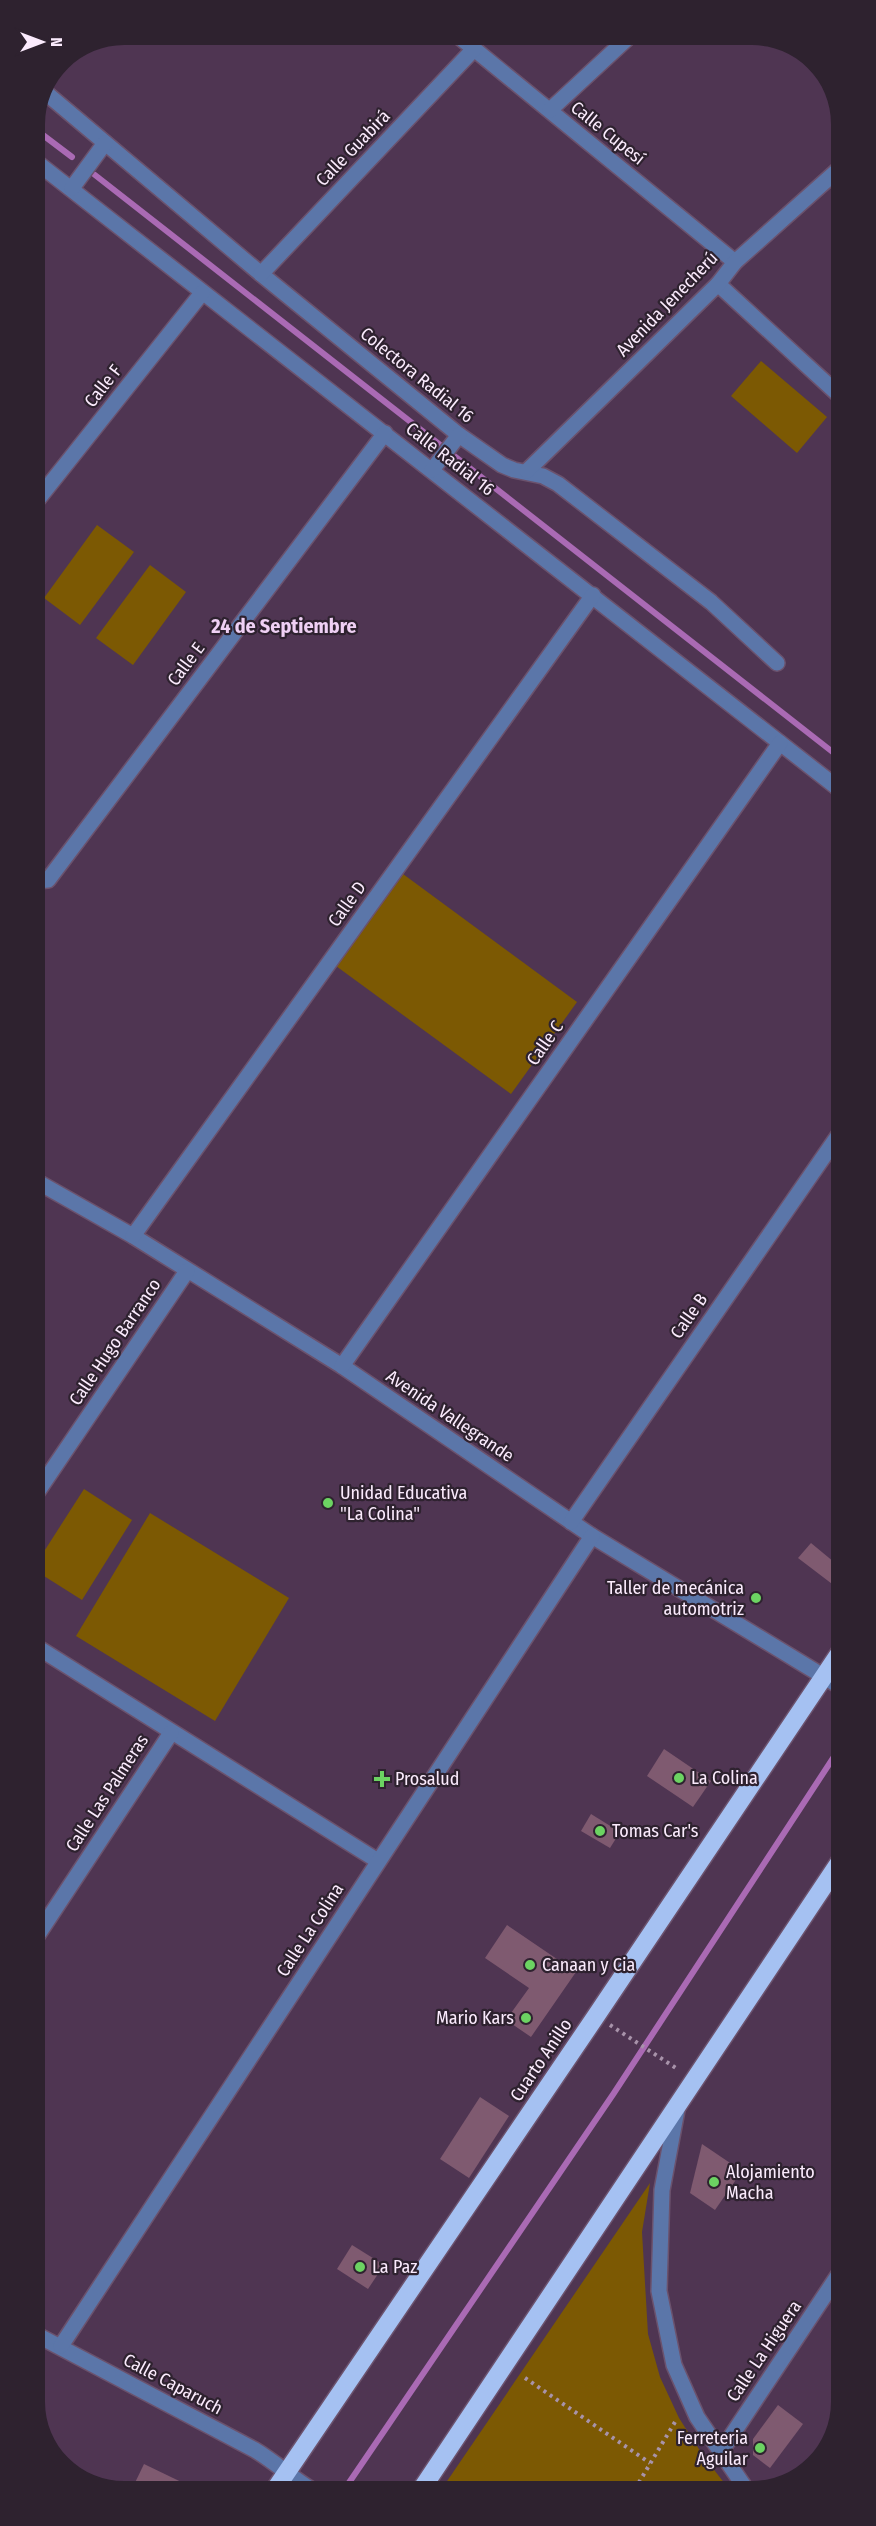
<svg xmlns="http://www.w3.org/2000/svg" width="876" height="2526" viewBox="0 0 876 2526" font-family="'Fira Sans Condensed',sans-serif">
  <rect width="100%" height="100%" fill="#4f3552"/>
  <g fill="#7c5903">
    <polygon points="761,361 827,417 797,453 731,396"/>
    <polygon points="97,525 134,552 80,625 44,598"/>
    <polygon points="150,565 186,592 133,665 96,638"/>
    <polygon points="403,874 577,1002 511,1094 336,966"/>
    <polygon points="84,1489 132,1520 82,1600 36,1571 36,1564"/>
    <polygon points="150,1513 289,1598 215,1721 76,1636"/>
    <polygon points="650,2183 642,2232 648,2334 660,2377 679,2418 704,2457 729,2489 441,2490"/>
  </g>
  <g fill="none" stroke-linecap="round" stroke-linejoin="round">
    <g stroke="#aa6ab4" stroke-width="6">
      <polyline points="35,129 72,157"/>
      <polyline points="95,175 839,757"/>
      <polyline points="344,2490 614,2093 841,1746"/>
    </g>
  </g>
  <g fill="#7f5a70">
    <polygon points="811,1543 840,1567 840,1590 798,1558"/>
    <polygon points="664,1749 711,1781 693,1807 647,1776"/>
    <polygon points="591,1814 620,1832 610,1848 581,1831"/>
    <polygon points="507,1925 576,1972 531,2037 506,2020 529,1988 485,1958"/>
    <polygon points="480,2097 509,2116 469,2178 440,2159"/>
    <polygon points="702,2144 742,2171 715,2210 690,2193"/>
    <polygon points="352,2245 384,2265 368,2289 337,2269"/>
    <polygon points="778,2405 803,2424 770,2468 753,2455 753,2439"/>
    <polygon points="144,2464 200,2491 131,2491"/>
  </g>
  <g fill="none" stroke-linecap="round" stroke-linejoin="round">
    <defs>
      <g id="minor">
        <polyline points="457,35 735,262"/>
        <polyline points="46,93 261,274 459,435 502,465 514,470 543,476 558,484 711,602 777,663"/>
        <polyline points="550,110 631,35"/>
        <polyline points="35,161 839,789"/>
        <polyline points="72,188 105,143"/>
        <polyline points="261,274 474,49"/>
        <polyline points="718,284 839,395"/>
        <polyline points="432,470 459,435"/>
        <polyline points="527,471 718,284 735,262 839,169"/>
        <polyline points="35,503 202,293"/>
        <polyline points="36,881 48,880 385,433"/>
        <polyline points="36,1181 133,1236 342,1366 592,1536 841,1687"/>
        <polyline points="133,1236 593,595"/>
        <polyline points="342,1366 780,743"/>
        <polyline points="36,1494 187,1271"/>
        <polyline points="571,1522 840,1133"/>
        <polyline points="37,1647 378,1861"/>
        <polyline points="37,1936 171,1733"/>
        <polyline points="677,2110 662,2190 659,2291 674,2365 697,2417 746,2489"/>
        <path d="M37,2335l218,115c20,12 37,28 57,40"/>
        <polyline points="61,2346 592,1536"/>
        <polyline points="720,2453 841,2271"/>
      </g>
      <g id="highway">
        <polyline points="421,2490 841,1860"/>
        <polyline points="274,2491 596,2016 841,1651"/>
      </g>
    </defs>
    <use href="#minor" stroke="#6b526d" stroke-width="18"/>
    <use href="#highway" stroke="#6b526d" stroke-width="21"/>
    <g stroke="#a893aa" stroke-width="4" stroke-dasharray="3 4.5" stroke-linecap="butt">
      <polyline points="610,2025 679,2070"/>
      <polyline points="525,2378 650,2463"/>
      <polyline points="635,2489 675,2422"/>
    </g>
    <use href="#minor" stroke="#5b76a9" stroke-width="15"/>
    <use href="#highway" stroke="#a5c1f2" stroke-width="18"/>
  </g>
  <g fill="#6cd362" stroke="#2e222f" stroke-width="2">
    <circle cx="328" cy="1503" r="6"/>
    <circle cx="756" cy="1598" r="6"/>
    <circle cx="679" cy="1778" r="6"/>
    <path d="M379 1770h6v6h6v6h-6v6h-6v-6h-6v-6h6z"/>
    <circle cx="600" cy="1831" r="6"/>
    <circle cx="530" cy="1965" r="6"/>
    <circle cx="526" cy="2018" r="6"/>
    <circle cx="714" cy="2182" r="6"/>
    <circle cx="360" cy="2267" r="6"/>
    <circle cx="760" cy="2448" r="6"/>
  </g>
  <g text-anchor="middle" stroke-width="4.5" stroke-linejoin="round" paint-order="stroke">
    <g font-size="18" fill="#fbebfd" stroke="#2e222f">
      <text transform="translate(608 133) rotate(39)" y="6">Calle Cupesí</text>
      <text transform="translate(353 148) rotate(-46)" y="6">Calle Guabirá</text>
      <text transform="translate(667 304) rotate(-46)" y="6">Avenida Jenecherú</text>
      <text transform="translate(417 375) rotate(39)" y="6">Colectora Radial 16</text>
      <text transform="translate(103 386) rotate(-52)" y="6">Calle F</text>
      <text transform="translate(450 459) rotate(38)" y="6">Calle Radial 16</text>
      <text transform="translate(186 664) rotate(-53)" y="6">Calle E</text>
      <text transform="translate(347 904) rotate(-54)" y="6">Calle D</text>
      <text transform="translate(545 1043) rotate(-55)" y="6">Calle C</text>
      <text transform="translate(689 1316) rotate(-55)" y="6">Calle B</text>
      <text transform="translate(115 1342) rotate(-56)" y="6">Calle Hugo Barranco</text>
      <text transform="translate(450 1416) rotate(34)" y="6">Avenida Vallegrande</text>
      <text transform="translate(107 1793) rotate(-57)" y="6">Calle Las Palmeras</text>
      <text transform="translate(310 1930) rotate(-57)" y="6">Calle La Colina</text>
      <text transform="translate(541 2060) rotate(-56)" y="6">Cuarto Anillo</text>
      <text transform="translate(764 2351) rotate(-56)" y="6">Calle La Higuera</text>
      <text transform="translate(173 2384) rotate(28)" y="6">Calle Caparuch</text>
    </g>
    <g font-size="18" fill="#fbebfd" stroke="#2e222f" text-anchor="start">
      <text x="340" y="1499">Unidad Educativa<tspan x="340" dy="21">"La Colina"</tspan></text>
      <text x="744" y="1594" text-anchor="end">Taller de mecánica<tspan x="744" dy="21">automotriz</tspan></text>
      <text x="691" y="1784">La Colina</text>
      <text x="395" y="1785">Prosalud</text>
      <text x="612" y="1837">Tomas Car's</text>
      <text x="542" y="1971">Canaan y Cia</text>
      <text x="514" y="2024" text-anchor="end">Mario Kars</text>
      <text x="726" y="2178">Alojamiento<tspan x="726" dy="21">Macha</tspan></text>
      <text x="372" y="2273">La Paz</text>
      <text x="748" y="2444" text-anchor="end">Ferreteria<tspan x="748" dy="21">Aguilar</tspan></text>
    </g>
    <g font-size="20" font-weight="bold" fill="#efd0f4" stroke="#2e222f">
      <text x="284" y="633">24 de Septiembre</text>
    </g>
  </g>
  <path d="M0 0H876V2526H0ZM124 45H752A79 79 0 0 1 831 124V2402A79 79 0 0 1 752 2481H124A79 79 0 0 1 45 2402V124A79 79 0 0 1 124 45Z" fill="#2e222f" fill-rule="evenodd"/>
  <g transform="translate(42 42) rotate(90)" stroke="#2e222f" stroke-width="4.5" paint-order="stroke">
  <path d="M0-4.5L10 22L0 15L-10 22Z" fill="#fbebfd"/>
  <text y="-9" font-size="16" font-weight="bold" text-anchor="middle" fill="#fbebfd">N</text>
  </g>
</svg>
